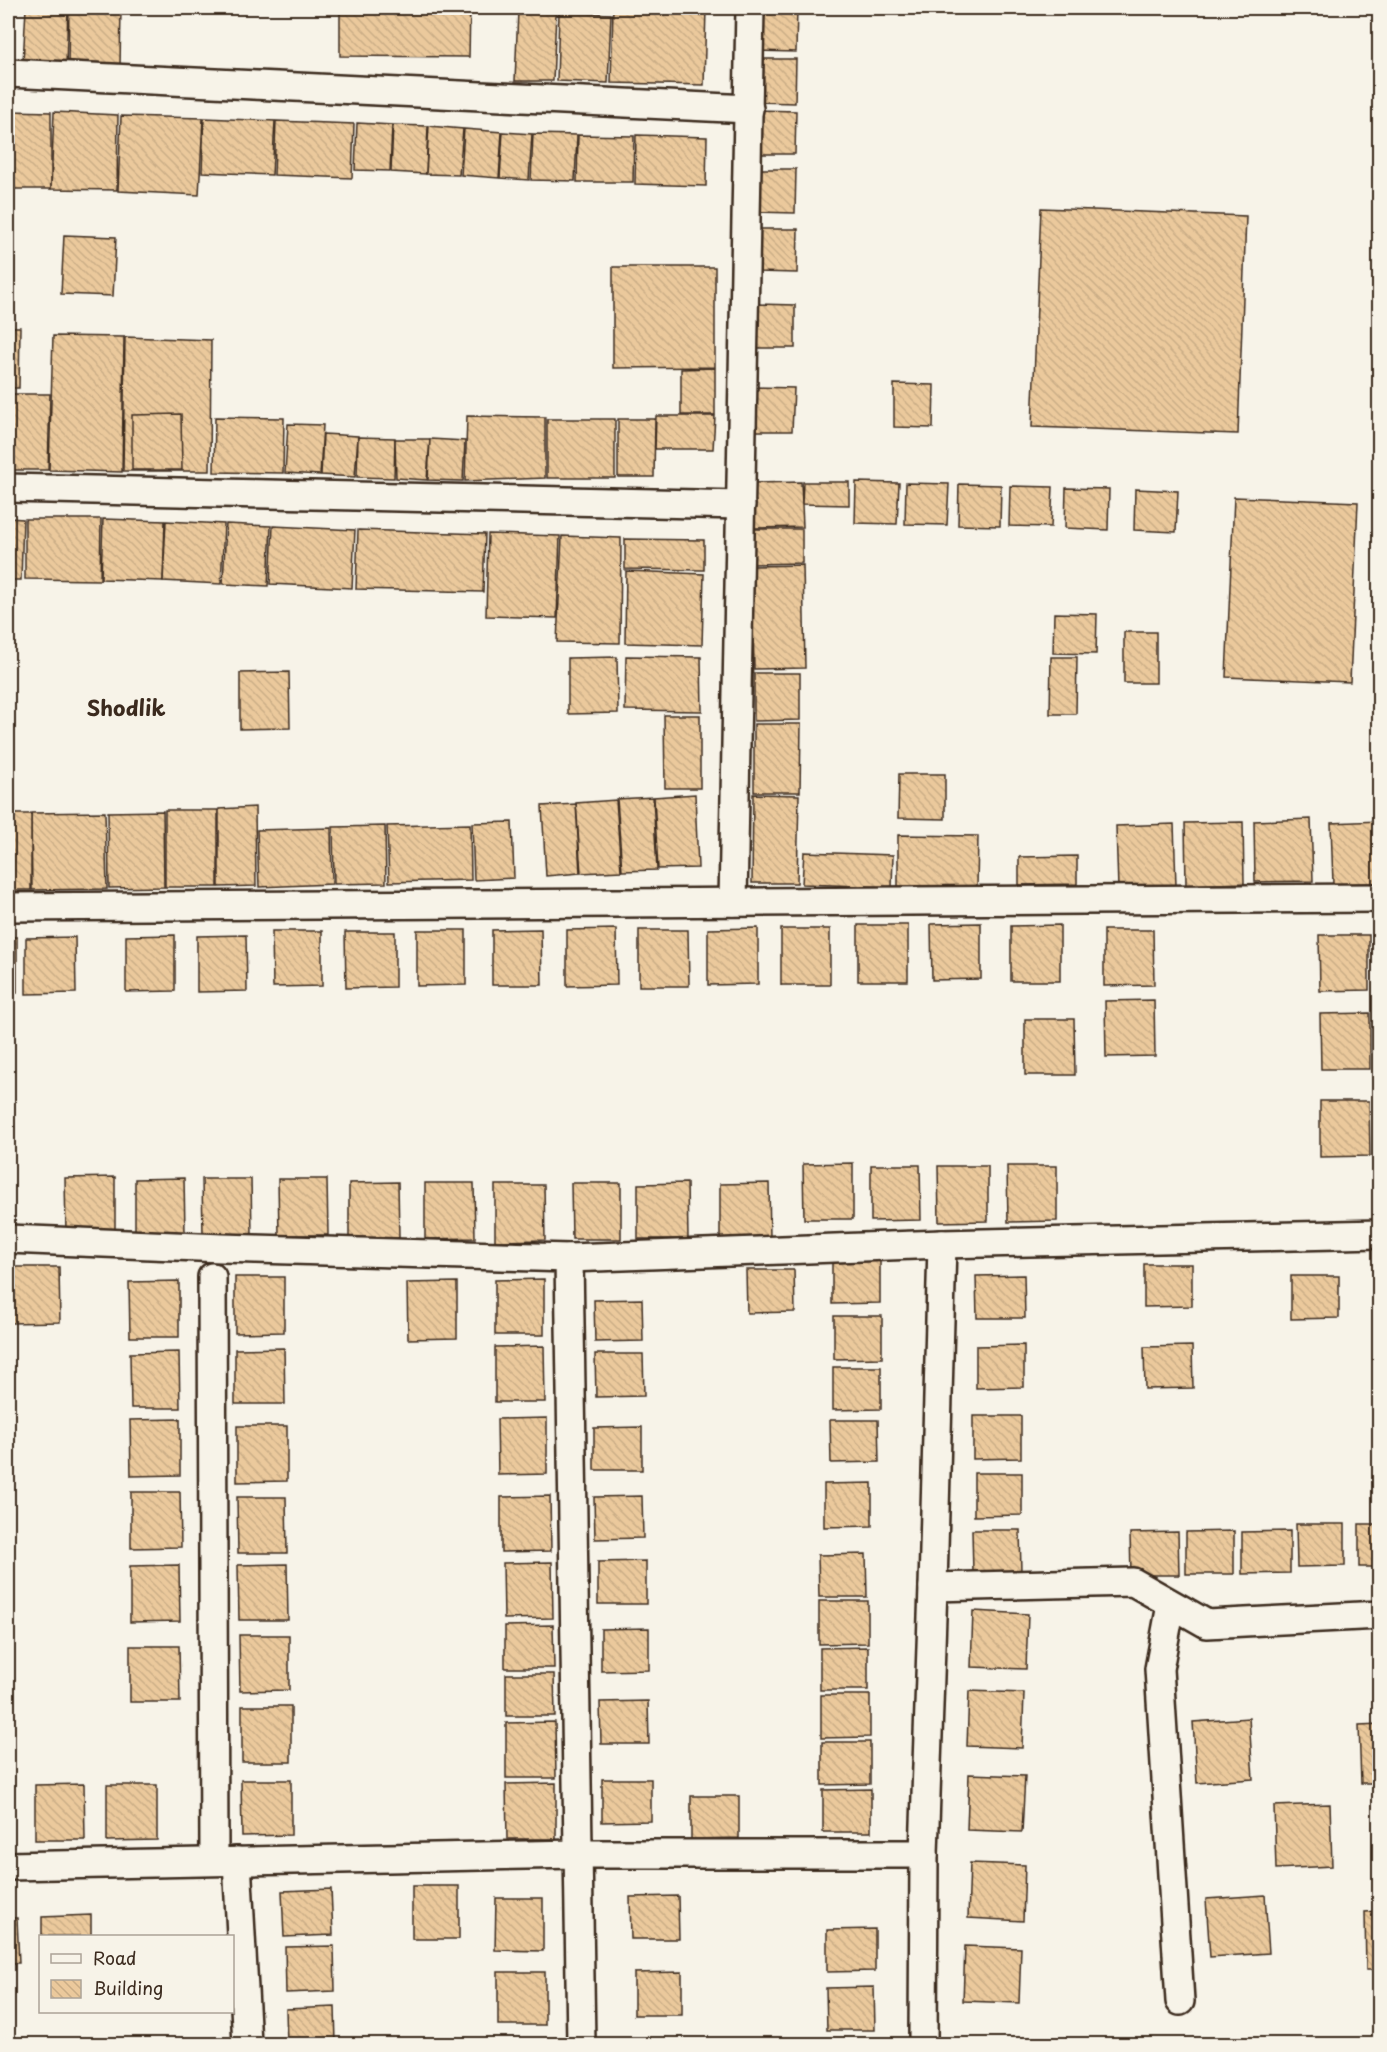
<svg xmlns="http://www.w3.org/2000/svg" width="1387" height="2052" viewBox="0 0 1387 2052" font-family="'Playpen Sans',sans-serif">
  <defs>
    <pattern id="building-back-hatch" width="6" height="6" patternUnits="userSpaceOnUse" patternTransform="scale(1.5)"><rect width="6" height="6" fill="#ebc99c"/><path d="M-1 5l2 2M0 0l6 6M5-1l2 2" fill="none" stroke="#caad86"/></pattern>
  </defs>
  <rect width="100%" height="100%" fill="#f7f3e8"/>
  <filter id="ink" filterUnits="userSpaceOnUse"><feTurbulence type="fractalNoise" baseFrequency=".0167" numOctaves="2"/><feDisplacementMap in="SourceGraphic" scale="12" xChannelSelector="R" yChannelSelector="G"/><feConvolveMatrix kernelMatrix="1 2 1 2 8 2 1 2 1" color-interpolation-filters="sRGB"/></filter>
  <g filter="url(#ink)">
    <g fill="url(#building-back-hatch)" stroke="#3b2a1e" stroke-width="1.5">
      <polygon points="26,8 68,8 66,65 23,63"/>
      <polygon points="69,8 121,8 120,66 68,65"/>
      <polygon points="340,8 470,8 469,57 340,56"/>
      <polygon points="518,8 558,8 558,10"/>
      <polygon points="613,8 706,8 704,85 611,83"/>
      <polygon points="757,8 797,8 796,52 756,51"/>
      <polygon points="518,11 556,13 553,81 515,81"/>
      <polygon points="559,12 611,14 608,83 557,81"/>
      <polygon points="756,59 796,59 795,103 756,102"/>
      <polygon points="756,110 796,111 795,154 755,154"/>
      <polygon points="8,111 51,112 51,189 8,189"/>
      <polygon points="54,112 118,115 117,190 51,189"/>
      <polygon points="121,116 203,118 199,195 118,191"/>
      <polygon points="204,118 275,121 272,175 202,172"/>
      <polygon points="276,121 354,124 352,178 274,175"/>
      <polygon points="357,123 392,125 390,171 355,170"/>
      <polygon points="393,125 428,126 426,174 391,172"/>
      <polygon points="429,126 463,129 459,175 426,174"/>
      <polygon points="464,129 502,132 499,178 461,175"/>
      <polygon points="503,132 532,134 529,180 500,178"/>
      <polygon points="533,134 577,135 575,181 531,180"/>
      <polygon points="578,135 634,136 633,182 577,182"/>
      <polygon points="636,135 707,137 706,186 635,184"/>
      <polygon points="756,169 796,169 795,213 755,212"/>
      <polygon points="1041,208 1246,216 1238,434 1032,427"/>
      <polygon points="758,229 798,229 797,273 757,272"/>
      <polygon points="64,235 116,237 113,296 61,294"/>
      <polygon points="613,267 715,267 715,367 613,368"/>
      <polygon points="756,304 795,305 795,348 755,348"/>
      <polygon points="8,327 20,327 19,388 8,388"/>
      <polygon points="53,336 124,337 122,472 49,470"/>
      <polygon points="125,337 211,340 210,471 123,471"/>
      <polygon points="715,368 715,415 681,415 681,369"/>
      <polygon points="894,384 934,385 933,428 894,427"/>
      <polygon points="754,387 794,388 792,431 753,431"/>
      <polygon points="8,394 50,394 48,470 8,470"/>
      <polygon points="181,414 182,470 132,470 132,415"/>
      <polygon points="467,416 545,417 545,478 465,481"/>
      <polygon points="656,416 715,416 713,449 655,449"/>
      <polygon points="215,417 284,418 283,473 214,472"/>
      <rect x="547" y="419" width="68" height="59"/>
      <polygon points="618,419 655,419 654,477 618,477"/>
      <polygon points="288,424 323,425 320,475 285,473"/>
      <polygon points="323,434 358,436 355,477 321,475"/>
      <polygon points="358,437 395,438 394,478 357,477"/>
      <polygon points="395,439 430,439 427,480 396,478"/>
      <polygon points="430,439 465,441 463,481 428,480"/>
      <polygon points="801,482 803,527 752,528 751,483"/>
      <polygon points="803,482 849,482 849,505 802,504"/>
      <polygon points="856,482 899,483 897,524 855,523"/>
      <polygon points="906,483 949,484 947,525 905,524"/>
      <polygon points="959,484 1001,485 1000,526 958,525"/>
      <polygon points="1010,486 1053,487 1051,527 1009,526"/>
      <polygon points="1066,488 1109,489 1108,530 1065,528"/>
      <polygon points="1135,489 1178,491 1176,532 1134,530"/>
      <polygon points="1234,497 1358,502 1350,682 1226,677"/>
      <polygon points="8,518 23,519 21,580 8,580"/>
      <polygon points="25,519 101,519 100,580 25,579"/>
      <polygon points="103,519 165,521 163,581 101,579"/>
      <polygon points="166,521 224,524 221,584 163,581"/>
      <polygon points="226,524 271,526 268,586 223,584"/>
      <polygon points="273,526 355,530 352,588 270,584"/>
      <polygon points="752,529 802,529 802,563 752,564"/>
      <polygon points="358,530 485,534 483,592 356,589"/>
      <polygon points="488,534 560,536 557,618 486,616"/>
      <polygon points="562,536 621,538 620,643 557,642"/>
      <polygon points="625,539 704,540 704,570 625,569"/>
      <polygon points="803,565 805,668 754,669 752,566"/>
      <polygon points="626,571 704,574 702,645 625,643"/>
      <polygon points="1054,613 1097,614 1096,654 1053,653"/>
      <rect x="1124" y="632" width="32" height="51"/>
      <polygon points="626,656 701,657 702,711 625,710"/>
      <polygon points="617,657 618,713 568,714 568,658"/>
      <polygon points="1051,657 1077,657 1076,714 1050,714"/>
      <polygon points="289,672 290,728 240,729 240,673"/>
      <polygon points="754,673 800,673 800,720 754,721"/>
      <polygon points="664,715 700,715 700,788 665,788"/>
      <polygon points="754,724 801,724 800,792 754,792"/>
      <polygon points="899,774 945,774 945,819 898,818"/>
      <polygon points="695,794 698,868 658,869 654,797"/>
      <polygon points="753,794 799,795 797,883 752,883"/>
      <polygon points="653,797 657,870 622,871 617,799"/>
      <polygon points="616,800 621,871 581,873 576,803"/>
      <polygon points="576,804 580,873 546,876 542,806"/>
      <polygon points="255,807 256,886 219,887 219,809"/>
      <rect x="165" y="810" width="53" height="77"/>
      <polygon points="163,811 164,887 109,888 108,812"/>
      <polygon points="105,812 107,889 32,890 31,813"/>
      <rect x="8" y="814" width="23" height="76"/>
      <polygon points="1311,819 1313,881 1255,882 1254,821"/>
      <polygon points="1380,821 1380,883 1333,884 1331,823"/>
      <polygon points="512,822 514,878 474,880 472,823"/>
      <polygon points="1243,822 1244,883 1186,885 1185,823"/>
      <polygon points="470,824 471,880 389,882 387,826"/>
      <polygon points="1174,824 1176,886 1118,888 1116,826"/>
      <polygon points="385,826 386,883 334,884 333,827"/>
      <polygon points="331,828 332,884 259,887 257,830"/>
      <polygon points="898,835 978,836 977,887 898,887"/>
      <polygon points="804,852 893,855 892,887 802,884"/>
      <polygon points="1077,856 1077,884 1019,885 1019,857"/>
      <polygon points="981,923 981,979 932,980 931,924"/>
      <rect x="858" y="925" width="50" height="56"/>
      <polygon points="1060,925 1060,981 1011,981 1011,926"/>
      <polygon points="758,928 758,984 708,985 708,929"/>
      <polygon points="541,929 542,985 492,985 492,930"/>
      <polygon points="616,929 617,985 567,986 567,930"/>
      <rect x="781" y="929" width="49" height="56"/>
      <polygon points="417,930 466,930 466,985 417,986"/>
      <polygon points="639,930 688,930 689,986 639,986"/>
      <polygon points="1104,930 1153,930 1154,985 1104,986"/>
      <polygon points="272,931 322,931 322,986 273,987"/>
      <polygon points="345,932 395,932 395,987 346,988"/>
      <polygon points="175,935 175,991 126,992 126,936"/>
      <polygon points="246,935 247,991 197,992 197,936"/>
      <polygon points="1319,935 1369,935 1369,990 1320,991"/>
      <rect x="8" y="937" width="9" height="56"/>
      <polygon points="75,937 76,993 26,994 26,938"/>
      <polygon points="1154,1000 1155,1056 1106,1057 1105,1001"/>
      <polygon points="1370,1013 1370,1069 1321,1069 1320,1014"/>
      <polygon points="1025,1019 1074,1019 1075,1075 1025,1075"/>
      <polygon points="1320,1101 1369,1101 1370,1156 1320,1157"/>
      <polygon points="853,1163 853,1219 804,1219 803,1164"/>
      <polygon points="871,1165 920,1165 921,1220 871,1221"/>
      <polygon points="938,1166 988,1166 988,1221 939,1222"/>
      <polygon points="1007,1166 1057,1166 1057,1221 1008,1222"/>
      <polygon points="115,1177 115,1233 66,1233 65,1178"/>
      <polygon points="184,1178 185,1234 135,1235 135,1179"/>
      <polygon points="202,1179 251,1179 252,1235 203,1235"/>
      <polygon points="278,1179 327,1179 328,1235 279,1235"/>
      <polygon points="398,1182 399,1238 349,1239 349,1183"/>
      <polygon points="425,1183 474,1183 475,1238 425,1239"/>
      <polygon points="571,1183 621,1183 621,1239 572,1239"/>
      <polygon points="687,1183 688,1239 638,1239 638,1184"/>
      <polygon points="769,1183 770,1239 720,1240 720,1184"/>
      <polygon points="495,1185 544,1185 545,1240 495,1241"/>
      <polygon points="880,1260 880,1303 832,1304 832,1261"/>
      <polygon points="1144,1264 1192,1264 1192,1306 1144,1307"/>
      <polygon points="10,1267 59,1267 60,1322 10,1323"/>
      <polygon points="746,1270 794,1270 795,1312 747,1313"/>
      <polygon points="1024,1275 1025,1318 977,1318 976,1276"/>
      <polygon points="1291,1276 1339,1276 1339,1318 1291,1319"/>
      <polygon points="235,1277 284,1277 284,1332 235,1333"/>
      <polygon points="544,1279 544,1335 495,1335 495,1280"/>
      <polygon points="179,1281 179,1337 130,1337 129,1282"/>
      <polygon points="457,1282 457,1338 408,1339 407,1283"/>
      <polygon points="642,1299 643,1341 595,1342 594,1300"/>
      <polygon points="834,1316 882,1316 882,1358 834,1359"/>
      <polygon points="1024,1345 1024,1387 976,1388 976,1346"/>
      <polygon points="544,1346 545,1402 495,1402 495,1347"/>
      <polygon points="1192,1346 1193,1388 1145,1389 1144,1347"/>
      <polygon points="284,1348 285,1404 235,1404 235,1349"/>
      <polygon points="179,1352 180,1408 131,1408 130,1353"/>
      <polygon points="595,1354 643,1354 644,1396 596,1397"/>
      <polygon points="833,1367 881,1367 881,1409 833,1410"/>
      <polygon points="973,1416 1021,1416 1021,1458 973,1459"/>
      <polygon points="547,1418 547,1474 498,1475 497,1419"/>
      <polygon points="180,1419 180,1475 131,1476 130,1420"/>
      <polygon points="830,1420 878,1420 879,1462 831,1463"/>
      <polygon points="237,1426 287,1426 287,1481 237,1482"/>
      <polygon points="642,1427 642,1470 594,1470 594,1428"/>
      <polygon points="974,1473 1022,1473 1022,1515 974,1516"/>
      <polygon points="872,1483 872,1526 824,1527 824,1484"/>
      <polygon points="131,1492 180,1492 181,1547 131,1548"/>
      <polygon points="550,1496 551,1551 501,1552 501,1497"/>
      <polygon points="642,1496 643,1538 595,1539 594,1497"/>
      <polygon points="237,1497 286,1497 287,1553 238,1553"/>
      <polygon points="1296,1524 1345,1524 1345,1566 1297,1567"/>
      <rect x="1359" y="1524" width="21" height="43"/>
      <polygon points="972,1530 1020,1530 1021,1572 973,1573"/>
      <polygon points="1234,1531 1234,1574 1186,1574 1186,1532"/>
      <polygon points="1290,1531 1290,1573 1242,1574 1242,1532"/>
      <polygon points="1178,1532 1179,1575 1131,1575 1130,1533"/>
      <polygon points="866,1554 867,1597 819,1597 818,1555"/>
      <polygon points="646,1561 646,1604 598,1604 598,1562"/>
      <polygon points="552,1562 553,1618 504,1619 503,1563"/>
      <polygon points="287,1564 288,1620 239,1620 238,1565"/>
      <polygon points="179,1565 180,1621 130,1622 130,1566"/>
      <polygon points="819,1601 868,1601 868,1643 819,1644"/>
      <polygon points="973,1611 1028,1614 1026,1669 971,1667"/>
      <polygon points="553,1625 554,1668 505,1668 505,1626"/>
      <polygon points="649,1628 649,1670 601,1671 601,1629"/>
      <polygon points="239,1635 289,1635 289,1690 240,1691"/>
      <polygon points="130,1646 179,1646 180,1702 130,1702"/>
      <polygon points="868,1647 868,1690 820,1690 820,1648"/>
      <polygon points="506,1674 554,1674 555,1716 506,1716"/>
      <polygon points="969,1691 1024,1693 1022,1748 967,1746"/>
      <polygon points="821,1695 870,1695 870,1737 821,1738"/>
      <polygon points="648,1701 649,1744 601,1744 600,1702"/>
      <rect x="242" y="1706" width="49" height="56"/>
      <polygon points="1249,1718 1253,1779 1197,1783 1193,1722"/>
      <polygon points="555,1722 556,1778 506,1778 506,1723"/>
      <polygon points="1380,1724 1380,1783 1361,1783 1359,1725"/>
      <polygon points="822,1742 870,1742 870,1784 822,1785"/>
      <polygon points="969,1774 1025,1776 1022,1832 967,1830"/>
      <polygon points="602,1779 651,1779 651,1821 602,1822"/>
      <polygon points="241,1780 291,1780 291,1835 242,1836"/>
      <polygon points="556,1783 556,1839 507,1839 506,1784"/>
      <polygon points="84,1784 85,1840 35,1840 35,1785"/>
      <polygon points="107,1785 157,1785 157,1840 107,1841"/>
      <polygon points="871,1789 871,1832 823,1832 823,1790"/>
      <polygon points="691,1796 739,1796 739,1838 691,1839"/>
      <polygon points="1330,1804 1332,1866 1276,1869 1274,1806"/>
      <polygon points="970,1863 1025,1865 1023,1921 968,1918"/>
      <rect x="412" y="1886" width="47" height="53"/>
      <polygon points="331,1889 333,1935 284,1937 282,1891"/>
      <polygon points="1265,1895 1269,1953 1210,1957 1206,1899"/>
      <polygon points="678,1896 679,1939 631,1939 630,1897"/>
      <polygon points="496,1898 543,1898 543,1951 495,1950"/>
      <polygon points="1380,1911 1380,1970 1366,1970 1365,1912"/>
      <polygon points="91,1915 91,1936 42,1936 42,1917"/>
      <polygon points="8,1918 17,1918 19,1963 8,1963"/>
      <polygon points="875,1929 875,1971 827,1972 827,1930"/>
      <polygon points="334,1946 335,1991 286,1993 285,1947"/>
      <polygon points="965,1946 1021,1948 1019,2003 963,2001"/>
      <rect x="498" y="1972" width="47" height="53"/>
      <polygon points="682,1972 682,2015 634,2015 634,1973"/>
      <polygon points="874,1987 875,2030 827,2030 826,1988"/>
      <polygon points="335,2007 336,2044 287,2044 286,2009"/>
    </g>
    <g fill="none" stroke-linecap="round" stroke-linejoin="round">
      <defs>
        <g id="street">
          <polyline points="8,73 749,109"/>
          <polyline points="8,488 741,505"/>
          <polyline points="733,902 750,8"/>
          <polyline points="8,907 1380,898"/>
          <polyline points="8,1239 222,1248 569,1258 942,1244 1380,1234"/>
          <polyline points="569,1258 581,2044"/>
          <polyline points="212,1277 214,1860"/>
          <polyline points="933,1587 1133,1582 1207,1624 1380,1615"/>
          <polyline points="1171,1605 1159,1669 1180,2001"/>
          <polyline points="237,1861 247,2044"/>
          <polyline points="8,1866 578,1854 924,1854"/>
          <polyline points="923,2044 924,1854 933,1587 942,1244"/>
        </g>
      </defs>
      <use href="#street" stroke="#3b2a1e" stroke-width="32"/>
      <use href="#street" stroke="#f7f3e8" stroke-width="27"/>
    </g>
  </g>
  <g text-anchor="middle" stroke-width="4.5" stroke-linejoin="round" paint-order="stroke">
    <g font-size="21" font-weight="bold" fill="#3b2a1e" stroke="#f7f3e8">
      <text x="126" y="716">Shodlik</text>
    </g>
  </g>
  <rect width="1387" height="2052" fill="none" stroke="#f7f3e8" stroke-width="30"/>
  <rect x="15" y="15" width="1357" height="2022" fill="none" stroke="#3b2a1e" stroke-width="2" filter="url(#ink)"/>
  <rect x="39" y="1935" width="195" height="78" fill="#f7f3e8" stroke="#aca397" stroke-width="1.5"/>
  <rect x="51" y="1954" width="30" height="9" fill="#f7f3e8" stroke="#aca397" stroke-width="1.5"/>
  <text x="93" y="1965" font-size="18" fill="#3b2a1e">Road</text>
  <rect x="51" y="1980" width="30" height="18" fill="url(#building-back-hatch)" stroke="#aca397" stroke-width="1.5"/>
  <text x="93" y="1995" font-size="18" fill="#3b2a1e">Building</text>
</svg>
